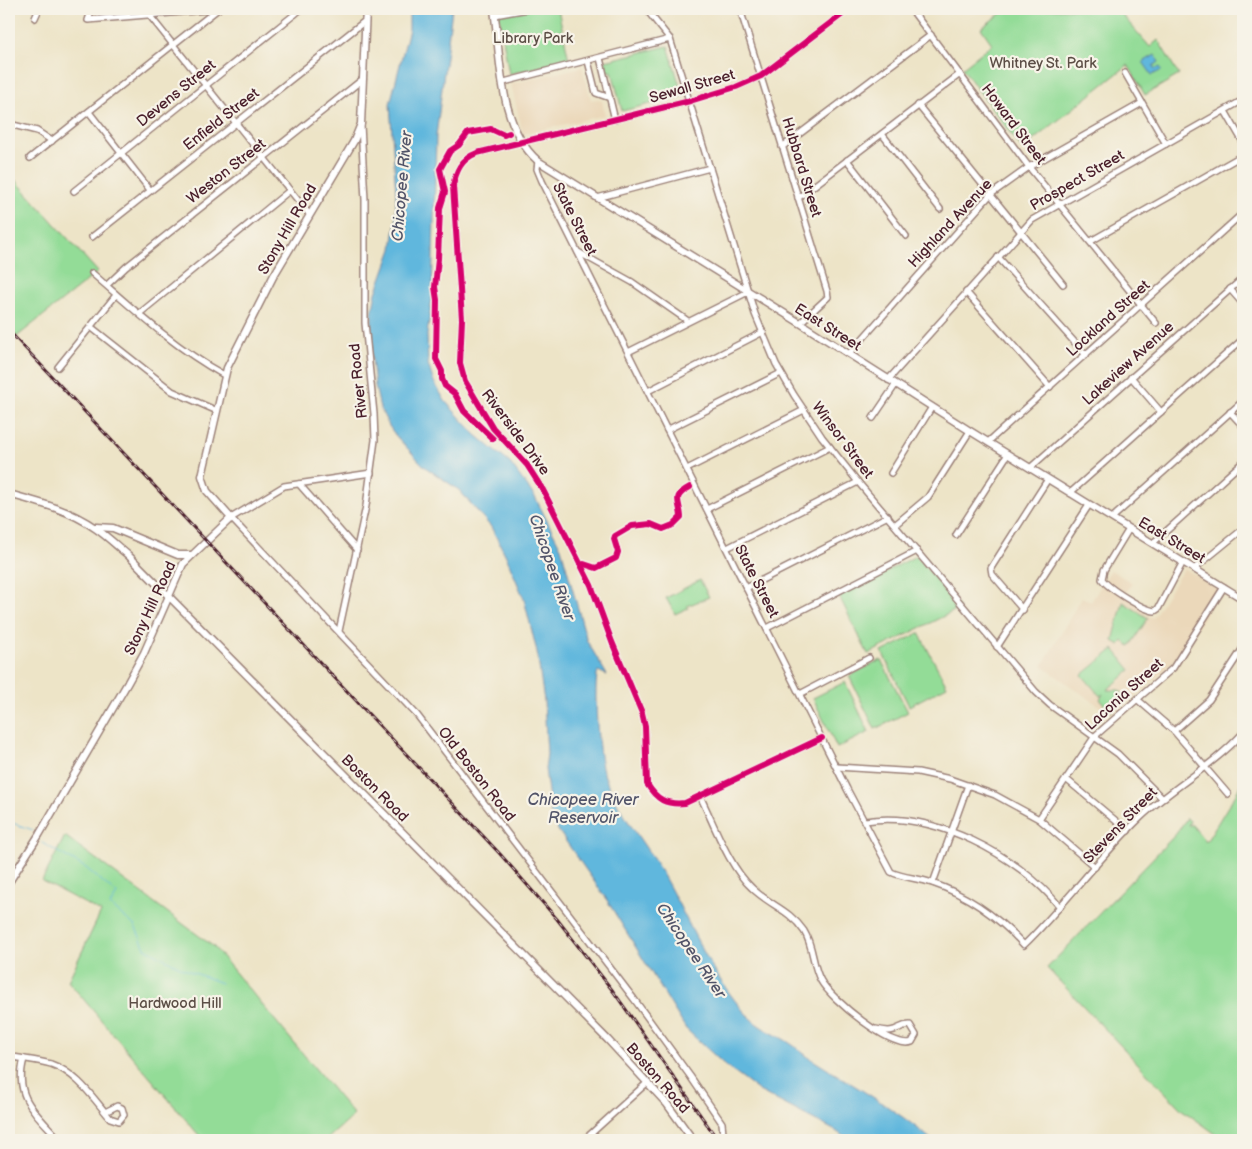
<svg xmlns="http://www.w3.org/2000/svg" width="1252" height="1149" viewBox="0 0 1252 1149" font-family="'Balsamiq Sans',sans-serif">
  <rect width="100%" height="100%" fill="#f7f3e8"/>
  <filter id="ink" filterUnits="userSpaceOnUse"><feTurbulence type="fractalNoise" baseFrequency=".02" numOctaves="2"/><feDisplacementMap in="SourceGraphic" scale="10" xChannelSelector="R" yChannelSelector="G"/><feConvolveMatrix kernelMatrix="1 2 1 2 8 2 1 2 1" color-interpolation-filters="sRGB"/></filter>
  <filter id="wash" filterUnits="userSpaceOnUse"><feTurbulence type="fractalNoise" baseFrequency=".0096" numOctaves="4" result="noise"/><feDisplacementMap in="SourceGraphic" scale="20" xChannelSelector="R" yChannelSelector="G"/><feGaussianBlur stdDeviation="1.12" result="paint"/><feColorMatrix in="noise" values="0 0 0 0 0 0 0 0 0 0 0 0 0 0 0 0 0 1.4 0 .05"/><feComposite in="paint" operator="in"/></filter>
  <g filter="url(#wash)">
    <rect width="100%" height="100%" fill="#ede4c7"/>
    <g fill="#ebd8ba">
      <polygon points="582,67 591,100 598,99 602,101 605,115 523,134 511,84"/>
      <polygon points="1184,568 1218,589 1198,626 1168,668 1112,715 1042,666 1082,597 1091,602 1111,570 1132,583 1126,593 1149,607 1145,613 1153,618"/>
    </g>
    <g fill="#93dc97" stroke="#6e7e61">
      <polygon points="498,9 558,9 569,60 509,74"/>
      <polygon points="1007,9 1117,9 1150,47 1158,40 1179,75 1145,95 1128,65 1022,149 962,68 992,44 981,28"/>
      <polygon points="668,46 683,96 622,111 612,71 608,72 605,61"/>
      <polygon points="9,173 98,272 9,343"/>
      <polygon points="916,556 960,608 868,654 839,596"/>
      <polygon points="700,580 709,597 687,606 688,608 675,614 666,598"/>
      <polygon points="1123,602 1148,618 1130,646 1123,641 1120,645 1113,641"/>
      <polygon points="919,633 947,686 909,706 882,652"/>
      <polygon points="1114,649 1131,670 1107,690 1119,690 1128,698 1110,712 1100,699 1103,694 1100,696 1082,675"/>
      <polygon points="881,660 908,712 875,729 849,676"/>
      <polygon points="845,682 869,732 837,748 813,698"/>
      <polygon points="1243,782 1243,1140 1224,1140 1181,1109 1047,968 1176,834 1187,818 1190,821 1188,825 1192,825 1206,842"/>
      <polygon points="65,836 214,947 354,1115 326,1140 203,1140 68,981 101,912 42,881"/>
    </g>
    <g fill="#61b7dd" stroke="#566b84">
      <path d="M409,9h43l-16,127 -4,162 -5,37 1,29 5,16 12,21 31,34 34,28 25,34 26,51 26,93 20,34 -9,-4c-5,12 0,85 5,100 11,35 34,62 53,92 31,51 52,111 94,155 10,10 23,15 35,22 11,6 20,16 31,22 40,25 80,47 116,78h-83l-13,-9 -77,-40 -32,-24 -41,-38 -81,-132 -47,-67 -7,-16 -6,-45 2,-15 -3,-53 -7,-49 -13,-53 -18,-43 -15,-29 -32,-37 -34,-23 -29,-31 -7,-10 -9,-18 -5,-22 -4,-35 1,-37 4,-21 16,-44 4,-29v-27l-6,-89 19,-75z"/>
      <polygon points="1155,55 1159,62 1153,66 1155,69 1160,67 1162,70 1152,75 1143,62"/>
    </g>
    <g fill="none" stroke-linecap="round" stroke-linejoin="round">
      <g stroke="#61b7dd" stroke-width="1">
        <polyline points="9,822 33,830"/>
        <polyline points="42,843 86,868 117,894 110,905 135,926 145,948 184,969 221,983"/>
      </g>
    </g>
  </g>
  <g filter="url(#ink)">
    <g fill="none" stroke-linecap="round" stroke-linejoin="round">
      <defs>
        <g id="minor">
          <polyline points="92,9 88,20 218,9"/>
          <polyline points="646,9 670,39 755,314 776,364 794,395 822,437 858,482 1036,692 1050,705 1118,754 1162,798"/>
          <polyline points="740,9 827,291 828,297 800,323"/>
          <polyline points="911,9 1029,167 1156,323"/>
          <polyline points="295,14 301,9"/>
          <polyline points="495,15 528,9"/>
          <polyline points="150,16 309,214"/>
          <polyline points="35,18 39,9"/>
          <polyline points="600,58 615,120"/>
          <polyline points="588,61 596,93 610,98"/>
          <polyline points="1125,73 1166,144"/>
          <polyline points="504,82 670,39"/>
          <polyline points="918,105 1063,284"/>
          <polyline points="1225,111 1243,142"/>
          <polyline points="89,112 150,190"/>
          <polyline points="9,124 37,131 52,141"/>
          <polyline points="882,134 940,209"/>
          <polyline points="782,147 931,35"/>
          <polyline points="30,158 218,9"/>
          <polyline points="847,160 906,236"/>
          <path d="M538,161l-1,8 5,12 305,608 44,83c12,6 28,6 41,11 36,12 66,34 92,62 41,-40 75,-88 116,-127 33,-31 73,-52 103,-85"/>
          <polyline points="74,191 295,14 292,9"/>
          <polyline points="597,198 710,168"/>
          <polyline points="798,198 960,74"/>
          <polyline points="92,237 365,21"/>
          <polyline points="1091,241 1243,155"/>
          <polyline points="578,252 632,282 688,321"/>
          <polyline points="998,257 1086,355"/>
          <path d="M92,273c41,36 83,75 132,102"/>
          <polyline points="107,285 126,267 363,79"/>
          <polyline points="1230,289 1243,304"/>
          <polyline points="966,292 1050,387"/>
          <polyline points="140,313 289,191"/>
          <polyline points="91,327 172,391 215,410"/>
          <polyline points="628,352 748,292"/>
          <polyline points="849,354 990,195 1029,167 1142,103"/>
          <polyline points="58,367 116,295"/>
          <polyline points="1131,377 1161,412"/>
          <polyline points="888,380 1032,220 1243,100"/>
          <polyline points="648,391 763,332"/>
          <polyline points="1230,412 1243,426"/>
          <polyline points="873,418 896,384"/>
          <polyline points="667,430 781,373"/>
          <polyline points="988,442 1243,213"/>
          <polyline points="1030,468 1243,278"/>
          <polyline points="687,469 804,410"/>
          <polyline points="371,473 284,486 231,518 417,715 634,999 690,1076 722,1123 723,1133 719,1140"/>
          <polyline points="891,473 932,407"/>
          <polyline points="299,484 357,550"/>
          <polyline points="1070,493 1243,339"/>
          <polyline points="707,509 830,447"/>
          <polyline points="1112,518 1243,401"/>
          <polyline points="896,524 928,497 970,431"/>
          <path d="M1129,529l-25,41 -2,9c6,9 41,31 53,32l3,-2 25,-47"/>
          <polyline points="956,535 1008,454"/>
          <polyline points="1153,543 1243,462"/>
          <polyline points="727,548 858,482"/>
          <polyline points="1194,569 1243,529"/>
          <polyline points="746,588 888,516"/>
          <polyline points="1023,610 992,574 991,568 1048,479"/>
          <polyline points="767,628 917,551"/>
          <polyline points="339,631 366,506 375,440 374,414 365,323 365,200 361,125"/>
          <polyline points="997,647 1089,505"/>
          <polyline points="800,694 869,658"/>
          <polyline points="1138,700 1174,731 1228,794"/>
          <polyline points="1174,731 1209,700 1243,648"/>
          <path d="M822,738l-137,65c-19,2 -28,-3 -38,-19l-2,-58 -3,-13 -30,-71 -21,-57 -48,-95 -16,-25 -34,-37 -28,-47 -5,-18 2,-44 -9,-133c3,-15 8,-27 24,-33l213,-52 46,-14 25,-11 88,-67"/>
          <polyline points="837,767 918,772 950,779 995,795 1039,819 1095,867"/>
          <polyline points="1066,779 1128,831"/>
          <path d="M700,796c14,28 29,71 52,92 17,17 37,21 52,43 10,16 8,35 17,50 10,18 71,69 91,61l4,-7 -6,-10c-14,0 -11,10 -34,4"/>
          <polyline points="1039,819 1095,736 1173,668 1224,587"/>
          <path d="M865,821c68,-11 153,34 195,86"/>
          <polyline points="933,883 968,785"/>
          <path d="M9,1056c13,3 28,4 42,8 26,9 42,34 59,54l9,3 5,-6 -2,-7 -5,-2 -12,6"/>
          <path d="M24,1059c-11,39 13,55 36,81"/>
          <polyline points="584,1140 648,1082"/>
        </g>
        <g id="major">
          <path d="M494,9c7,49 4,117 44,152l262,162 170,108 273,168"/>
          <path d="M9,494c29,8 61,16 86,34 12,8 22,18 33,27l480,485 59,64 26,36"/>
          <polyline points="96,527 113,528 178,555 191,555"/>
          <polyline points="9,882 39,835 127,684 144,653 183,564 231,518 207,491 202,476 227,368 273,277 354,141 361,124 366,9"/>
        </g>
      </defs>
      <use href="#minor" stroke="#9c8279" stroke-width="8"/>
      <use href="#major" stroke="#9c8279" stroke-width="9"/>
      <use href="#minor" stroke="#fff" stroke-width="5"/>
      <use href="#major" stroke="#fff" stroke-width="6"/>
      <defs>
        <polyline id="rail" points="9,331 500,854 557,919 613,991 718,1140"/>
      </defs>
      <use href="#rail" stroke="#4a1f2b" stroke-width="3"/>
      <use href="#rail" stroke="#f7f3e8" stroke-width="1" stroke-dasharray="4" stroke-linecap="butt"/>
      <defs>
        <g id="cycleway">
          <polyline points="493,439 464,411 455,394 445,386 442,379 442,371 436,359 437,300 435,287 438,259 440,208 445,192 440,169 450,151 459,145 468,133 491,129 504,135 509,133"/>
          <path d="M584,564l12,4 20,-10 2,-6 -4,-13 1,-3 17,-10 19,-2 12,5 10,-4 8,-8c-1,-16 -10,-20 9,-30"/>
          <path d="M822,738l-137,65c-19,2 -28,-3 -38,-19l-2,-58 -3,-13 -30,-71 -21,-57 -48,-95 -16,-25 -34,-37 -28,-47 -5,-18 2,-44 -9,-133c3,-15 8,-27 24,-33l213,-52 46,-14 25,-11 88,-67"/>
        </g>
      </defs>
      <use href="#cycleway" stroke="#f7f3e8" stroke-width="9"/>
      <use href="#cycleway" stroke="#d6006c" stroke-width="6"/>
    </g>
  </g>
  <g text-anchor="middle" stroke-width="4.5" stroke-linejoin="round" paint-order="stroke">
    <g font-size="15" fill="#5c4e46" stroke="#f7f3e8">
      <text x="533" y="43">Library Park</text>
      <text x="1043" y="68">Whitney St. Park</text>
      <text x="175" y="1008">Hardwood Hill</text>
    </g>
    <g font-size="15" fill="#4a1f2b" stroke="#f7f3e8">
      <text transform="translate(692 86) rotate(-16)" y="5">Sewall Street</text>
      <text transform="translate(176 93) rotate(-39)" y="5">Devens Street</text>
      <text transform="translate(221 119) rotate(-38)" y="5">Enfield Street</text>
      <text transform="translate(1014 124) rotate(53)" y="5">Howard Street</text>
      <text transform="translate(802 167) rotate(73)" y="5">Hubbard Street</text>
      <text transform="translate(226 171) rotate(-38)" y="5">Weston Street</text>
      <text transform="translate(1077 180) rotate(-30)" y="5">Prospect Street</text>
      <text transform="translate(575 219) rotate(63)" y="5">State Street</text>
      <text transform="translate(950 223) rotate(-47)" y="5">Highland Avenue</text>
      <text transform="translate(287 229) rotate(-60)" y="5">Stony Hill Road</text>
      <text transform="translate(1108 318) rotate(-42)" y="5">Lockland Street</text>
      <text transform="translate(828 327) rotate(32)" y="5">East Street</text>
      <text transform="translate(1128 363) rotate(-42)" y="5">Lakeview Avenue</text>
      <text transform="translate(358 381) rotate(-96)" y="5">River Road</text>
      <text transform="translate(516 432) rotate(53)" y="5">Riverside Drive</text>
      <text transform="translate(843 440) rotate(53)" y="5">Winsor Street</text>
      <text transform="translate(1172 540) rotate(31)" y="5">East Street</text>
      <text transform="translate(757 581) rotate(63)" y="5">State Street</text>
      <text transform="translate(150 608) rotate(-65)" y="5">Stony Hill Road</text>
      <text transform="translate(1124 694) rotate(-42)" y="5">Laconia Street</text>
      <text transform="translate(477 774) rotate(52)" y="5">Old Boston Road</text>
      <text transform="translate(375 788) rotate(45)" y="5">Boston Road</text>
      <text transform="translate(1120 825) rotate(-46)" y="5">Stevens Street</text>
      <text transform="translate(658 1078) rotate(49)" y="5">Boston Road</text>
    </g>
    <g font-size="16" font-style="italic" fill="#525469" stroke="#f7f3e8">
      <text transform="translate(401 186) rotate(-85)" y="6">Chicopee River</text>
      <text transform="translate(553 567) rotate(71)" y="6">Chicopee River</text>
      <text x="583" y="805">Chicopee River<tspan x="583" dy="18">Reservoir</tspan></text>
      <text transform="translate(692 950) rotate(56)" y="6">Chicopee River</text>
    </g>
  </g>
  <rect width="1252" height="1149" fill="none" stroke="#f7f3e8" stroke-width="30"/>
</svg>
